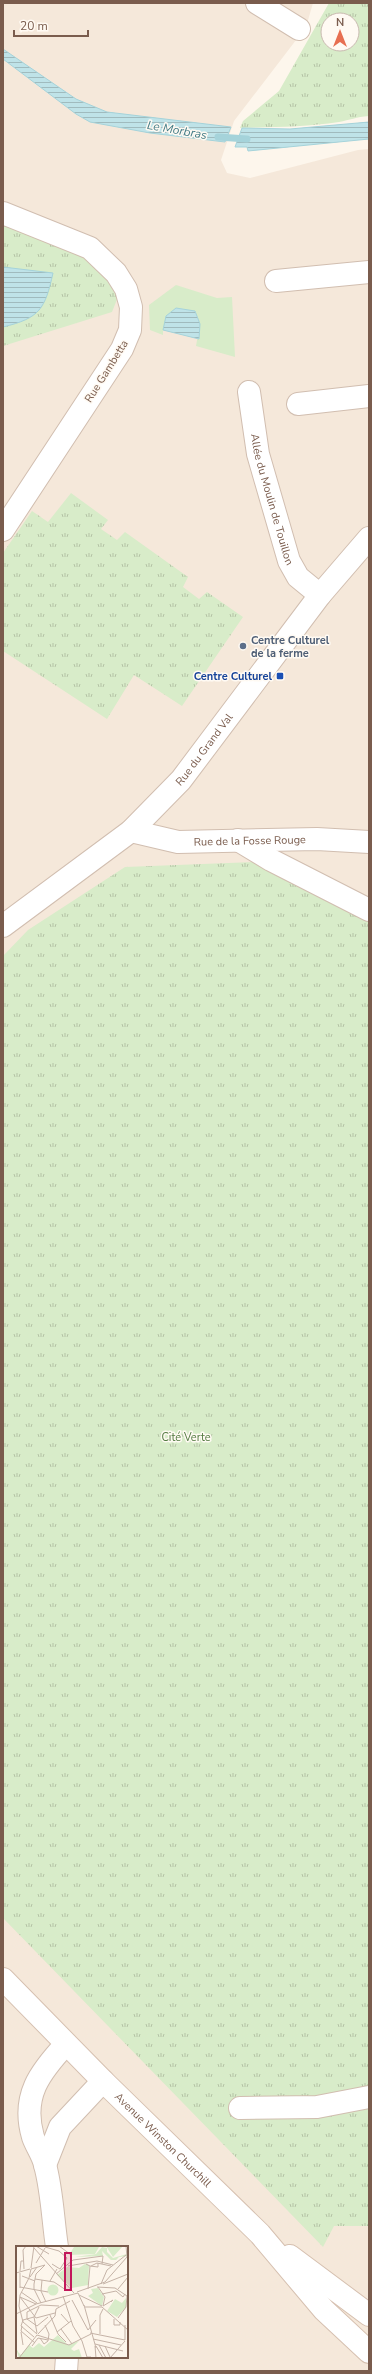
<svg xmlns="http://www.w3.org/2000/svg" width="372" height="2374" viewBox="0 0 372 2374" font-family="'Nunito Sans',sans-serif">
  <defs>
    <pattern id="park-tufts" width="24" height="20" patternUnits="userSpaceOnUse"><rect width="24" height="20" fill="#d8ecc9"/><path d="M3 7l-1-3M5 7V3M7 7l1-3M15 17l-1-3M17 17v-4M19 17l1-3" fill="none" stroke="#b4c2a5"/></pattern>
    <pattern id="water-rules" width="6" height="5" patternUnits="userSpaceOnUse"><rect width="6" height="5" fill="#bfe3e8"/><path d="M0 2.5h6" fill="none" stroke="#a0bbbe"/></pattern>
  </defs>
  <rect width="100%" height="100%" fill="#fdf6ec"/>
  <path fill="#f5e8da" fill-rule="evenodd" d="M3,3h310l-7,24 -72,94 -13,39 6,13 23,5 108,-28 11,-1v2222h-366zM17,2247h110v110h-110z"/>
  <polygon fill="#d8ecc9" points="176,285 217,298 232,297 235,357 196,346 200,324 195,311 163,330 163,335 150,330 149,305"/>
  <g fill="url(#park-tufts)" fill-rule="evenodd">
    <path d="M329,3h40v113c-13,1 -19,4 -30,6 -33,5 -66,5 -99,6l3,-7 36,-30zM328,20h24v24h-24z"/>
    <polygon points="3,224 85,256 120,292 112,312 3,346"/>
    <polygon points="71,493 108,520 101,529 117,540 125,532 188,577 183,587 199,599 207,592 243,617 182,706 134,675 107,719 3,651 3,553 32,511 48,522"/>
    <polygon points="254,862 369,916 369,2226 334,2226 323,2247 3,1918 3,956 28,930 125,867"/>
  </g>
  <g fill="url(#water-rules)" stroke="#a5d3da">
    <polygon points="3,49 76,99 107,112 231,127 225,142 150,133 90,122 76,114 3,59"/>
    <polygon points="369,122 369,139 248,151 247,147 235,147 242,128 290,129"/>
    <path d="M3,267l50,6c-8,36 -13,45 -50,54z"/>
    <polygon points="176,308 195,311 200,324 199,339 163,330 166,316"/>
  </g>
  <g fill="none" stroke-linecap="round" stroke-linejoin="round">
    <polyline stroke="#a5d3da" stroke-width="7" points="218,137 247,139"/>
    <defs>
      <g id="street">
        <polyline points="257,3 299,29"/>
        <polyline points="3,213 90,248 116,273 126,289 131,307 130,330 122,349 3,530"/>
        <polyline points="276,281 369,272"/>
        <path id="s1" d="M249,392l9,62 31,107 9,16 22,18"/>
        <polyline points="298,404 369,396"/>
        <path id="s2" d="M131,831l47,11 139,-3 52,3"/>
        <polyline points="238,840 271,860 369,910"/>
        <path id="s3" d="M3,926l128,-95 50,-51 139,-185 49,-57"/>
        <polyline points="240,2108 317,2107 369,2097"/>
        <polyline points="45,2165 60,2127 103,2081"/>
        <path d="M57,2247c-4,-26 -5,-57 -12,-82 -2,-10 -9,-19 -12,-28 -12,-41 7,-65 33,-93"/>
        <polyline points="66,2371 67,2357"/>
      </g>
      <g id="secondary">
        <path id="s4" d="M3,1979l100,102 157,153 64,76 45,42"/>
        <polyline points="290,2256 369,2315"/>
      </g>
    </defs>
    <use href="#street" stroke="#d1beb0" stroke-width="24"/>
    <use href="#secondary" stroke="#d6c0b0" stroke-width="24"/>
    <use href="#street" stroke="#fff" stroke-width="22"/>
    <use href="#secondary" stroke="#fff" stroke-width="22"/>
  </g>
  <circle fill="#5c6f8a" stroke="#fffaf3" stroke-width="1.5" cx="243" cy="646" r="4"/>
  <rect fill="#1a4fb4" stroke="#fffaf3" stroke-width="1.5" x="276" y="672" width="8" height="8" rx="2"/>
  <g text-anchor="middle" stroke-width="3" stroke-linejoin="round" paint-order="stroke">
    <g font-size="11" fill="#7a5c4d" stroke="#fffaf3">
      <text transform="translate(106 371) rotate(-58)" y="4">Rue Gambetta</text>
      <text dy="4" stroke="none"><textPath href="#s1" startOffset="110">Allée du Moulin de Touillon</textPath></text>
      <text dy="4" stroke="none"><textPath href="#s3" startOffset="269">Rue du Grand Val</textPath></text>
      <text dy="4" stroke="none"><textPath href="#s2" startOffset="120">Rue de la Fosse Rouge</textPath></text>
      <text dy="4" stroke="none"><textPath href="#s4" startOffset="227">Avenue Winston Churchill</textPath></text>
    </g>
    <g font-size="11" font-weight="bold" fill="#4e5e75" stroke="#fffaf3" text-anchor="start">
      <text x="251" y="644">Centre Culturel<tspan x="251" dy="13">de la ferme</tspan></text>
    </g>
    <g font-size="11" font-weight="bold" fill="#164399" stroke="#fffaf3" text-anchor="end">
      <text x="272" y="680">Centre Culturel</text>
    </g>
    <g font-size="11" fill="#537a41" stroke="#fffaf3">
      <text x="186" y="1441">Cité Verte</text>
    </g>
    <g font-size="12" font-style="italic" fill="#437c86" stroke="#fffaf3">
      <text transform="translate(177 130) rotate(10)" y="4">Le Morbras</text>
    </g>
  </g>
  <g transform="translate(16 2246)">
    <rect width="112" height="112" fill="#fdf6ec"/>
    <path d="M110,0l2,10 -9,1 -3,3h-5l-9,-9 1,5 -28,1 21,-3 6,-7 5,1v4l6,6 14,-4zM110,52v9l-9,10 -10,-6 8,-12 7,4z" fill="#d8ecc9"/>
    <path d="M42,89l10,10 11,-4 -8,8 3,2 5,-2 3,9h-63l-3,-9 2,2v-13v14l3,3 8,-10 4,3 6,-5 5,4z" fill="#d8ecc9"/>
    <path d="M73,0h27l1,1 6,-1 -10,11 -7,-11 -7,1 -4,7 -26,1 5,-8zM69,18l4,1 -1,20 -16,3 -15,-13 10,-8 12,1zM31.5 44a5.5 5.5 0 1 1 11 0a5.5 5.5 0 1 1-11 0ZM82,42l6,9 -2,9 -14,-10 5,-3 -2,-4z" fill="#d8ecc9"/>
    <path fill="none" stroke="#c5b3a7" stroke-width="1" d="M20,0l13,8M43,0l11,8M29,1l14,4 8,7 -7,11 -8,-5M18,2l40,45M20,17l9,-15M70,18l4,2 -2,23M52,20l29,-5 16,4M74,20l8,1v-4M75,20l6,-3 14,3M15,22l3,-22M8,23l-1,-19 3,-4M15,23l-2,9 -9,17 -1,11 4,16 14,12M15,23l14,-4M4,25l1,-10h3M0,27l14,-4M40,28l17,-14 30,-4 -1,8M6,30l13,5M14,31l7,-10M19,33l19,3 12,8M26,34l-1,11 5,11M34,35l7,-12M85,38l6,-14 19,-15M87,38l25,-10M4,41l28,5M81,41l18,1 12,8M82,41l7,10 -2,9M4,42v-15M102,43l10,-12M5,46l16,11M61,46l28,-10 22,-25 -1,-11M62,47l6,13M86,48l14,-3 7,6 2,-3M63,49l23,11M47,50l10,30 9,15 5,16h4M4,51l16,7 42,-11M4,51l16,21 19,-5M56,54l16,30 8,-10M25,57l-7,-14v-5l2,-10 9,-9M25,59l18,1M68,59l12,43M87,60l10,-6 -2,2M69,61h17M86,61l26,23M0,68l20,-10M45,68l8,9M34,69l8,19 8,8M18,71l3,16M102,72l8,-11 1,-11M11,73l10,7 11,-9M11,73v-7l14,-7M98,73v6h6v-3M7,74l-2,6 13,11M7,74l11,-3 5,-10M109,79v15M6,80l-1,5 14,12M45,83l11,15M5,86l2,13M41,86l14,-11M74,87l35,7M22,88l17,-18 1,-7 14,-8M84,88v-19l3,-6M21,89l32,10 22,-11M24,92l4,6 4,-3 1,-7 -4,-9M77,93l28,6M79,98l28,7M83,99l7,13M16,100l6,-8 10,2M79,100l1,12M80,100l7,12M89,100l5,11M3,112l18,-23M94,112l15,-17"/>
    <path fill="#c2185b" fill-opacity="0.15" stroke="#c2185b" stroke-width="2" d="M49,7h6v37h-6z"/>
    <rect width="112" height="112" fill="none" stroke="#7a5c4d" stroke-width="2"/>
  </g>
  <rect width="372" height="2374" fill="none" stroke="#7a5c4d" stroke-width="8"/>
  <g transform="translate(340 32)"><circle r="19" fill="#fffaf3" stroke="#cabbb1"/>
  <path d="M0-3L7 15L0 10L-7 15Z" fill="#e76f51"/>
  <text y="-6" font-size="11" font-weight="bold" text-anchor="middle" fill="#7a5c4d">N</text>
  </g>
  <path d="M14 30v6h74v-6" fill="none" stroke="#7a5c4d" stroke-width="2"/>
  <text x="20" y="30" font-size="12" fill="#7a5c4d" stroke="#fffaf3" stroke-width="3" paint-order="stroke">20 m</text>
</svg>
